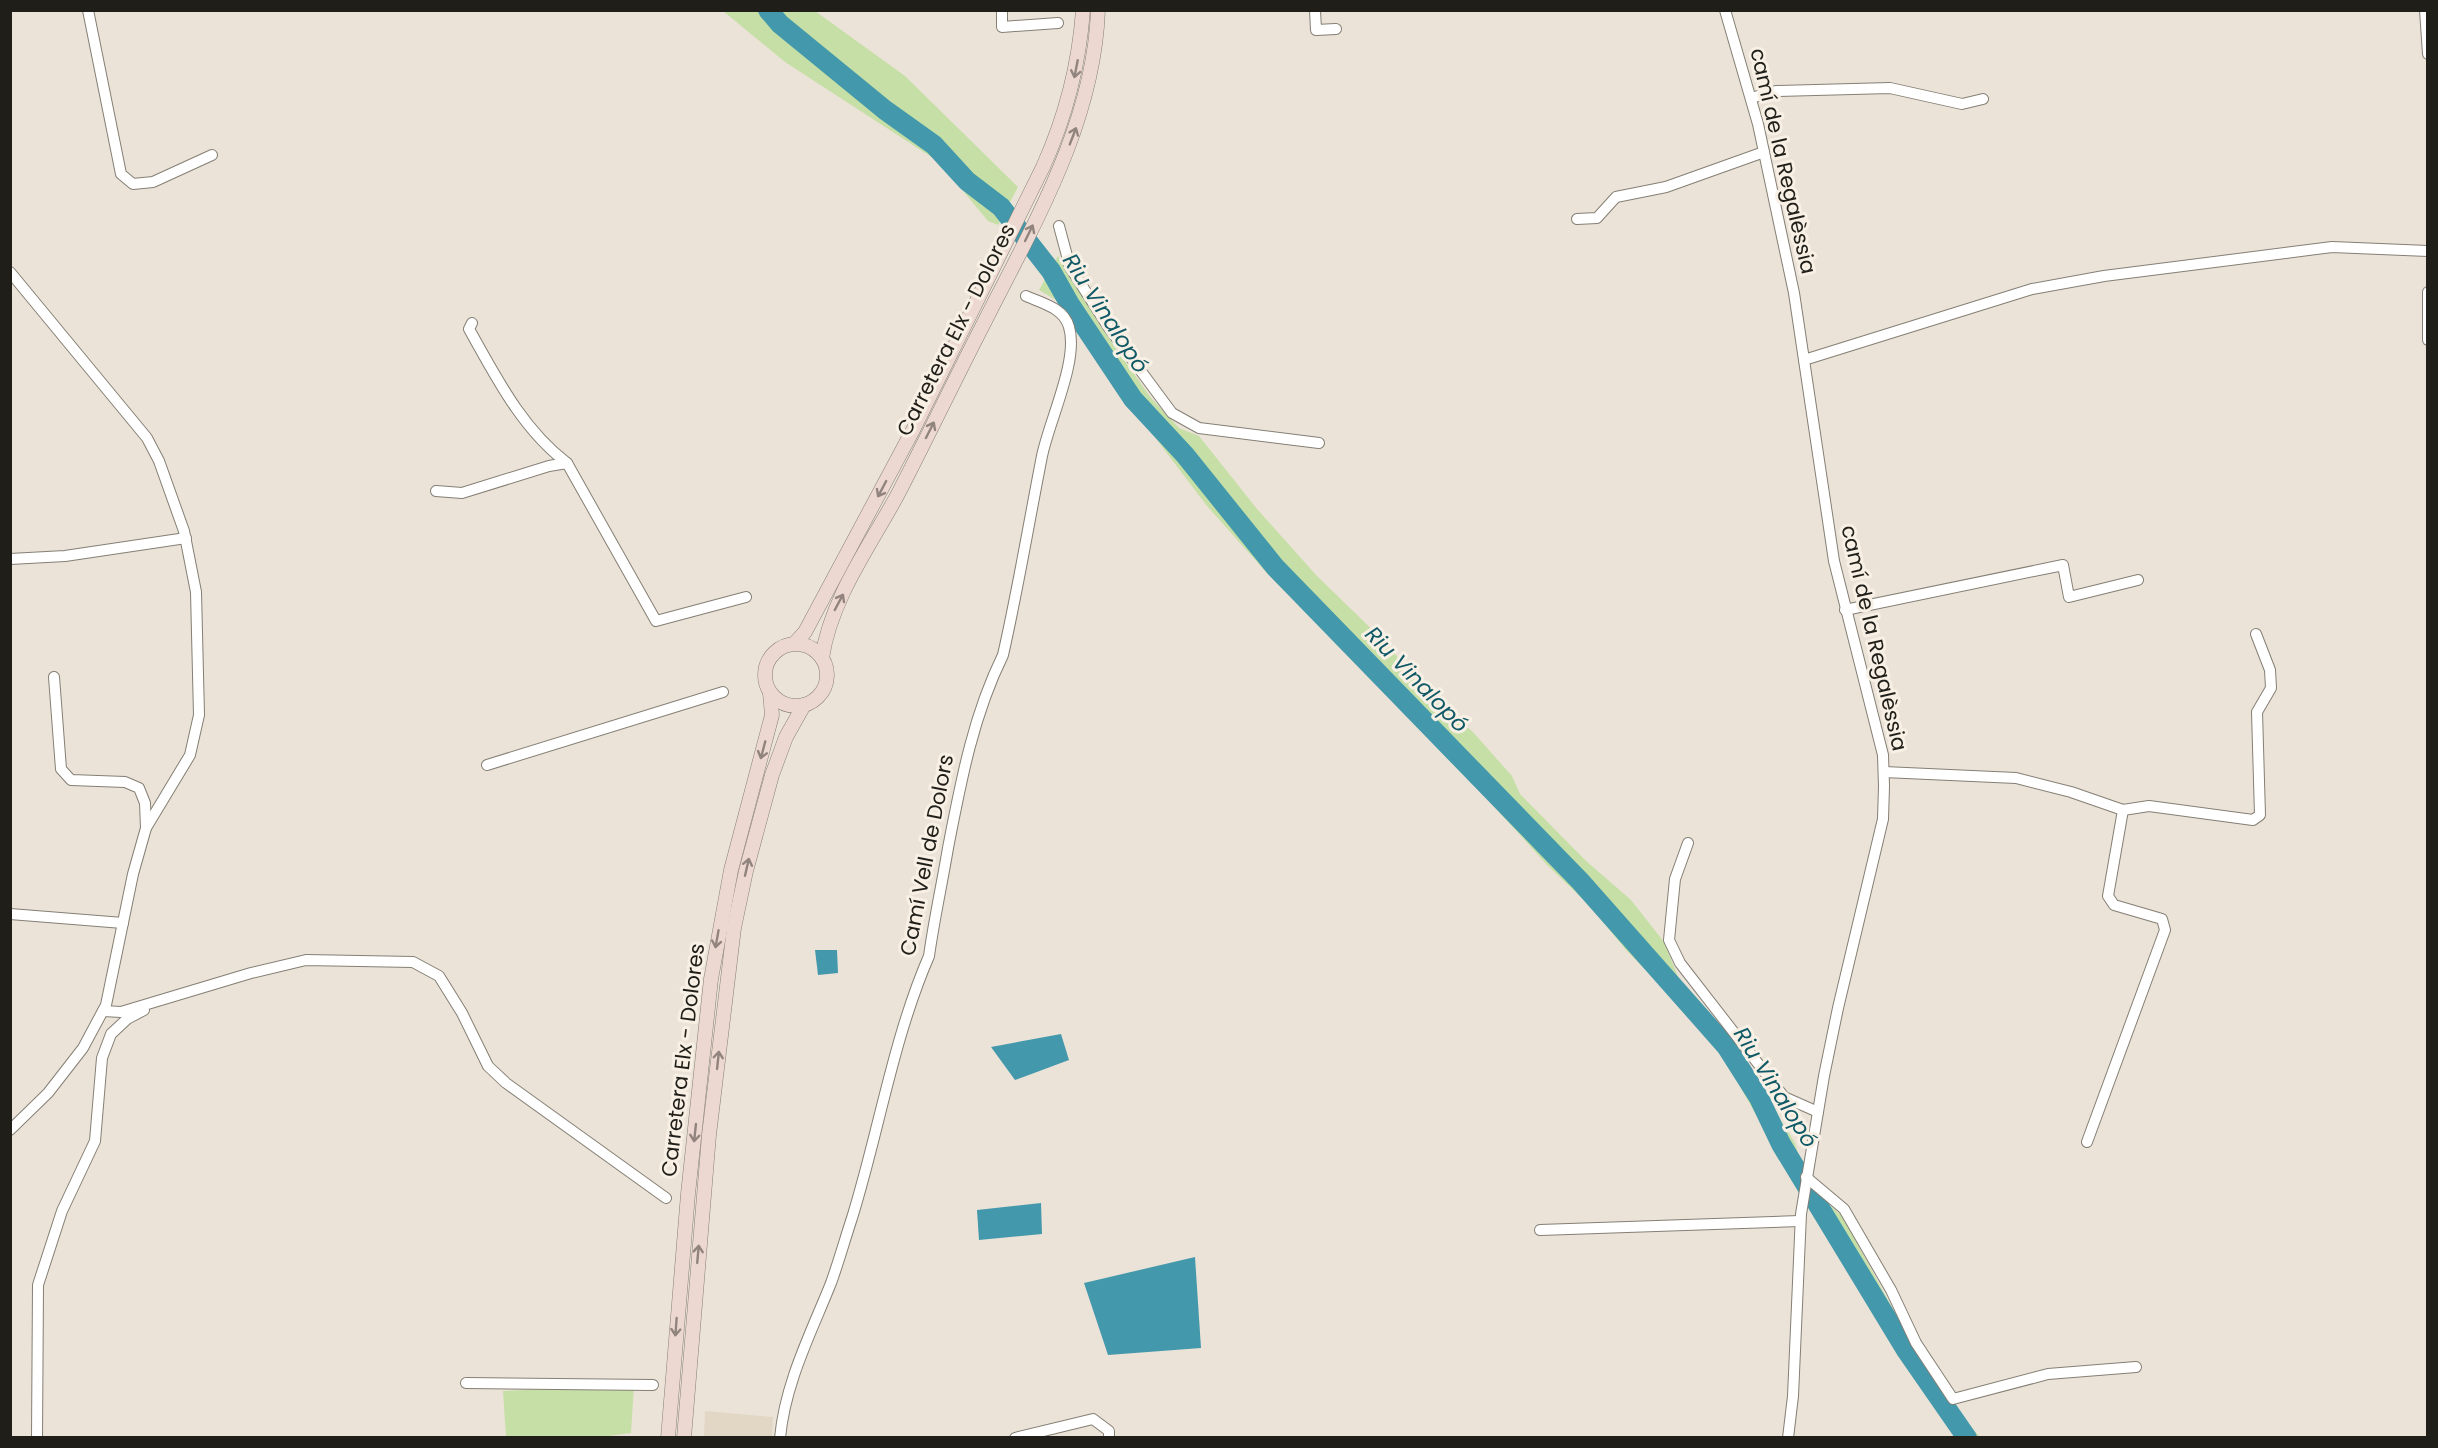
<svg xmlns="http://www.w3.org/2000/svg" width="2438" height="1448" viewBox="0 0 2438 1448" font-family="Poppins,sans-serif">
  <rect width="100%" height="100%" fill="#ebe3d8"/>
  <polygon fill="#e2d7c5" points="705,1411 773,1417 772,1437 704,1437"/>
  <g fill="#c6dfa6">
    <polygon points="723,11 815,11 905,76 1018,187 998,225 988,221 939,162 785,62"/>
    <polygon points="1058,256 1101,327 1151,398 1179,428 1199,436 1257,509 1317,576 1389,646 1427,696 1472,731 1512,776 1520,794 1585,860 1631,900 1664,942 1681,984 1702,1005 1736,1048 1795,1143 1798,1153 1793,1175 1779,1155 1722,1055 1690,1015 1626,950 1589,905 1547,865 1442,749 1266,572 1207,506 1166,452 1116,385 1061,303 1039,290"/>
    <path d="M1816,1193l26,23 52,95 56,93 30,33h-23c-51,-71 -96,-146 -141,-222z"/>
    <polygon points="634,1385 631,1433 601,1437 506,1437 503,1391"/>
  </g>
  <g fill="#4399ab">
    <polygon points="815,950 837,950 838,973 818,975"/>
    <polygon points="1061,1034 1069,1060 1015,1080 991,1047"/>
    <polygon points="1041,1203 1042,1234 979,1240 977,1210"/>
    <polygon points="1195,1257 1201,1348 1108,1355 1084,1283"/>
  </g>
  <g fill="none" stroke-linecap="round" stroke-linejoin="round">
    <polyline stroke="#4399ab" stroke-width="20" points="768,10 780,24 885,110 934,145 967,181 1001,207 1051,271 1069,303 1133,399 1185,455 1275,567 1580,881 1726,1046 1759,1098 1781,1144 1906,1350 1967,1438"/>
    <defs>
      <g id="minor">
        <polyline points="88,10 121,174 133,184 153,182 212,155"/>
        <polyline points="1002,10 1002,27 1058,23"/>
        <polyline points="1315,10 1316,30 1336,29"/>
        <polyline points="1725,10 1758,124 1794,293 1834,561 1883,755 1884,786 1883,819 1838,1008 1824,1076 1801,1214 1793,1396 1788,1438"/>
        <polyline points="2425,10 2428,54"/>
        <polyline points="1751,98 1776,91 1890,88 1962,104 1983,99"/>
        <polyline points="1577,219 1597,218 1616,197 1666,187 1764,152"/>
        <polyline points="1059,226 1070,267 1109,328 1172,413 1199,428 1319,443"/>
        <polyline points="10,272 147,438 159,461 184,531 196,592 199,715 190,755 146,828 133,874 106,1005 83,1048 48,1093 10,1130"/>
        <polyline points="2428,292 2428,340"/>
        <path d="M472,323l-3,6c27,48 53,100 98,134"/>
        <polyline points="1804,360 2032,289 2104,276 2332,247 2428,251"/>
        <polyline points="436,491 462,493 549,466 567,463 656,621 746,597"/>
        <polyline points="10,559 65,556 186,538"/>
        <polyline points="1845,610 2063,565 2069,597 2138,580"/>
        <polyline points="54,677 61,769 71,780 125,782 139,788 145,803 146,828"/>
        <polyline points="487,765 723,692"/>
        <polyline points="1884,772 2016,778 2071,792 2123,810 2149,806 2253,820 2260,815 2257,712 2271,688 2270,670 2256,634"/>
        <polyline points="1688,843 1675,879 1669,940 1680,963 1784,1097 1818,1112"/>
        <polyline points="10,914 123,923"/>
        <polyline points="103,1011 121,1012 251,973 306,960 413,962 439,976 462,1013 488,1066 506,1083 666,1198"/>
        <polyline points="2087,1142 2165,930 2162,919 2114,905 2108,896 2123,810"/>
        <polyline points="1806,1177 1844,1209 1891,1290 1916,1343 1953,1399 2048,1374 2136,1367"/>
        <polyline points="1540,1230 1800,1221"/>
        <polyline points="466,1383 653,1385"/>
        <polyline points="37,1438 38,1285 62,1211 95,1141 102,1058 111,1034 127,1019 144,1010"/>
        <path d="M780,1438c5,-55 31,-105 51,-155 8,-22 14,-44 21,-65 27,-87 41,-179 77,-262 5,-36 13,-72 19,-108 13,-67 25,-132 55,-193 15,-66 26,-133 39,-199 7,-35 37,-96 27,-129 -5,-19 -27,-24 -43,-31"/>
        <polyline points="1015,1438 1093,1419 1109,1431 1109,1438"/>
      </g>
      <g id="secondary">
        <path d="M795,643l10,-11 108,-202 130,-263c23,-51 36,-101 40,-157"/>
        <circle cx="796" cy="675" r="31"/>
        <path d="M822,658c9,-60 48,-112 76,-164 30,-58 58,-117 88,-175 49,-97 108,-197 112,-309"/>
        <polyline points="668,1438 688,1194 711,979 731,870 772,715 770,693"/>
        <polyline points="684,1438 709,1135 734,928 746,871 772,775 786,737 804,705"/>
      </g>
    </defs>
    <use href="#minor" stroke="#857f74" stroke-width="12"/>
    <use href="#secondary" stroke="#857f74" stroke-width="15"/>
    <use href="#minor" stroke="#fff" stroke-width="10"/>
    <use href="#secondary" stroke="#edd8d1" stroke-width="14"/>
  </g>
  <defs><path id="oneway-shaft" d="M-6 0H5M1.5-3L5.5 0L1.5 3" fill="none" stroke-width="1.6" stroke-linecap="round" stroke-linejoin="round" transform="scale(1.5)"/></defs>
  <g stroke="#91847e">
    <use href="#oneway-shaft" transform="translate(1076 69) rotate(101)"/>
    <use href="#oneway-shaft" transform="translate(1073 136) rotate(-69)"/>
    <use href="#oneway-shaft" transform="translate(1029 233) rotate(-64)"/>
    <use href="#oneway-shaft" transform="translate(930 430) rotate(-63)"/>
    <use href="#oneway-shaft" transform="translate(882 489) rotate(118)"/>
    <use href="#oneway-shaft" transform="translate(839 602) rotate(-62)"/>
    <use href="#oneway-shaft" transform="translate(763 750) rotate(105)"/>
    <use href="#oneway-shaft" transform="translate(747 867) rotate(-77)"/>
    <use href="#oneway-shaft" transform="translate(717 939) rotate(100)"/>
    <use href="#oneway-shaft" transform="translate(718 1060) rotate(-84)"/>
    <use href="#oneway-shaft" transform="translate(695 1133) rotate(96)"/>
    <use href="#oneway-shaft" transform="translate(698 1254) rotate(-85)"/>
    <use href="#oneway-shaft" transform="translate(676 1327) rotate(94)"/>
  </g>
  <g text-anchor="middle" stroke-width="6" stroke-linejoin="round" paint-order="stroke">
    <g font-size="21" fill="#201e19" stroke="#f8f0e5">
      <text transform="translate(1783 161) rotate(77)" y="7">camí de la Regalèssia</text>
      <text transform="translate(956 330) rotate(-63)" y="7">Carretera Elx - Dolores</text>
      <text transform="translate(1874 638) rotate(77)" y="7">camí de la Regalèssia</text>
      <text transform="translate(927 855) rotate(-79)" y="7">Camí Vell de Dolors</text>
      <text transform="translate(683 1060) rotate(-83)" y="7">Carretera Elx - Dolores</text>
    </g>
    <g font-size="22" font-style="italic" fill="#105966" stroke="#f8f0e5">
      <text transform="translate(1106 313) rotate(57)" y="8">Riu Vinalopó</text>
      <text transform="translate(1417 679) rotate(46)" y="8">Riu Vinalopó</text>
      <text transform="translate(1776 1087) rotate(58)" y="8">Riu Vinalopó</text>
    </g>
  </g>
  <rect width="2438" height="1448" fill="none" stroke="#201e19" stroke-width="24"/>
</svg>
